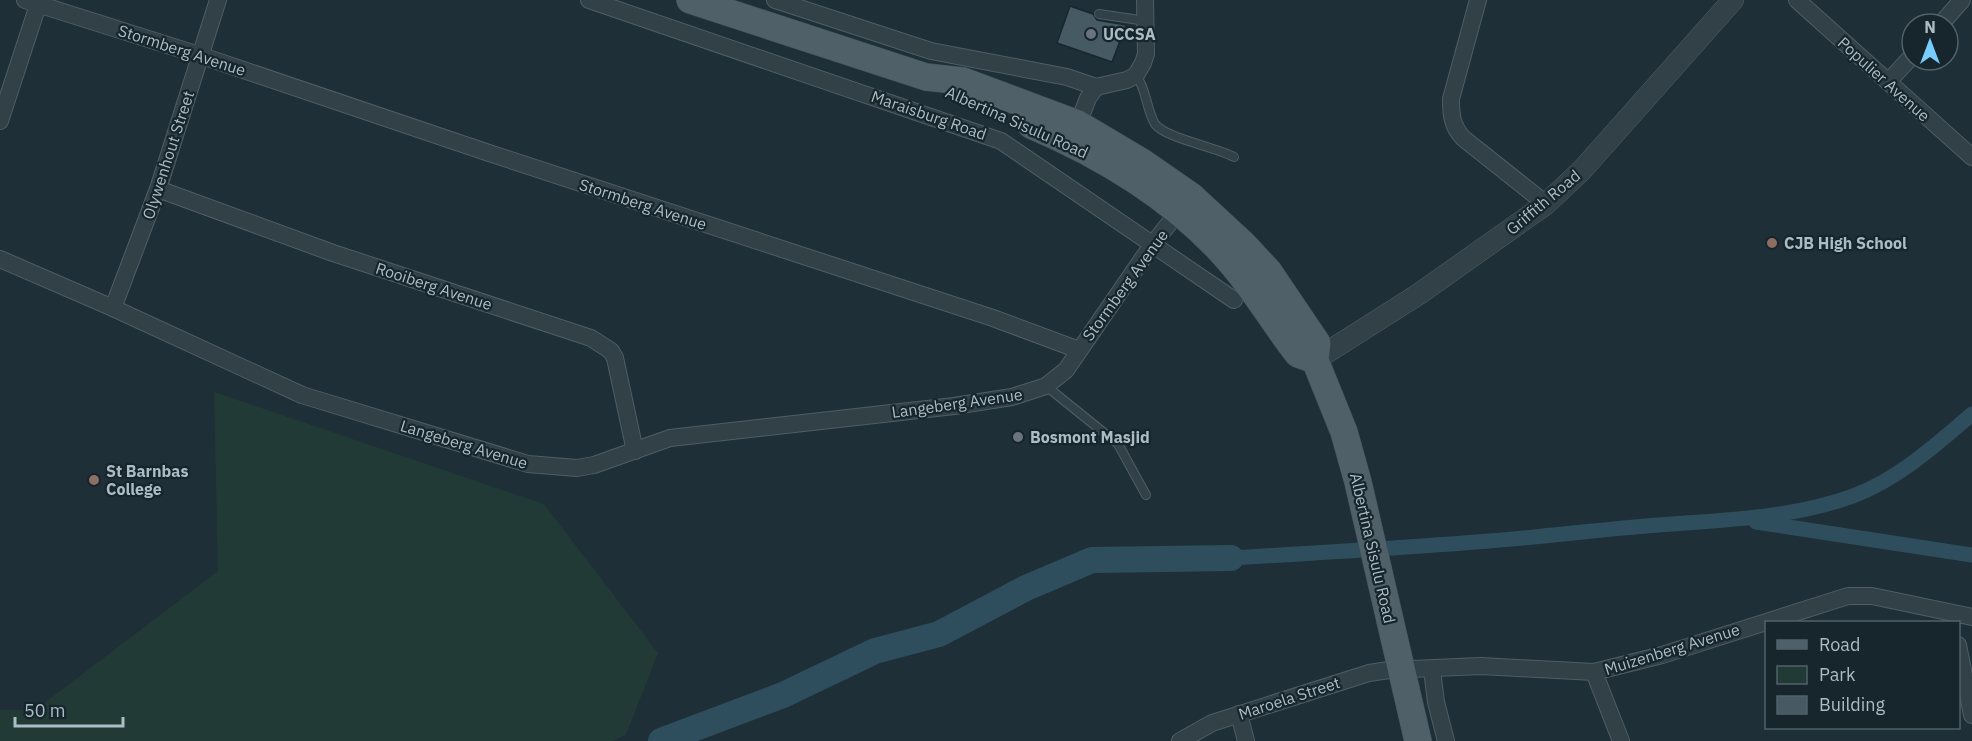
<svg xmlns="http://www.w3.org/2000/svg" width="1972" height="741" viewBox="0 0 1972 741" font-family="'IBM Plex Sans',sans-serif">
  <rect width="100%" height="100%" fill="#1e2f37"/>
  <polygon fill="#213a36" points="214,392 544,504 658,653 626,735 613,741 0,741 0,710 35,710 218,571"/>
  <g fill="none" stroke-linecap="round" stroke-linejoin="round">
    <g stroke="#2f4e5d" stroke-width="15">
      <polyline points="1756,522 1972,555"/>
      <path d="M1231,558c86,-5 172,-10 258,-17 53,-4 105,-11 158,-15 68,-6 140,-6 206,-30 44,-16 84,-52 119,-82"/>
    </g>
    <polyline stroke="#2f4e5d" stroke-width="26" points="661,741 783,695 875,651 939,634 1026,588 1092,560 1231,558"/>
  </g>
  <polygon fill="#465a63" stroke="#19272e" stroke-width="1.5" points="1070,6 1093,14 1097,20 1126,25 1112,62 1057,43"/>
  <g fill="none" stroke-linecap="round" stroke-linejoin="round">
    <defs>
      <g id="service">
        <polyline points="1099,14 1146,21"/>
        <path d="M1136,75c11,15 10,34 19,49 10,14 61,23 79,33"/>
        <polyline points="1046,386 1118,444 1146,495"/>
      </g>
      <g id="minor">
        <polyline points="25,0 199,55 489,153 993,318 1079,350"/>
        <polyline points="589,0 1001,141 1234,300"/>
        <polyline points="775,0 931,51 1067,77 1096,87 1127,80 1136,75 1143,63 1146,54 1145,0"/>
        <path d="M1478,0l-27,99c0,16 1,27 12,39l83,66"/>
        <polyline points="1797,0 1972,157"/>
        <polyline points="1941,24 1962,0"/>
        <polyline points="1888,82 1912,56"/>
        <polyline points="0,121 38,5"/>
        <polyline points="1075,132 1088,98 1096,87"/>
        <polyline points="158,189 333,253 591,338 611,351 615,358 635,451"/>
        <polyline points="0,259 113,308 302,395 528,464 577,468 594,465 670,438 954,406 1012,397 1046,386 1066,370 1152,245 1183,206"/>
        <polyline points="113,308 158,189 218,0"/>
        <polyline points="1958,645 1972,715"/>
        <polyline points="1432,670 1436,702 1446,741"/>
        <polyline points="1594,672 1621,741"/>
        <polyline points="1239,714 1246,741"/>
        <polyline points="1180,741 1212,723 1369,673 1389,670 1481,666 1594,672 1662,655 1848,596 1872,596 1972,617"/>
      </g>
      <polyline id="tertiary" points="1315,360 1419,294 1546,204 1582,170 1733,0"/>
      <g id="primary">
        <polyline points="690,0 926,77 963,81 1078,124 1142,162 1191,196 1244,245 1269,272 1317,343 1315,360 1344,432 1358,482 1418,741"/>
        <path d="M1031,125c71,30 144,74 196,133 27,30 46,64 71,96l17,6"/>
      </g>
    </defs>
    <use href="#service" stroke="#4f5e66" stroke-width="10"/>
    <use href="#minor" stroke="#4f5e66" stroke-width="18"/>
    <use href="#tertiary" stroke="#4f5e66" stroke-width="22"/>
    <use href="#primary" stroke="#3e4c54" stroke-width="28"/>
    <use href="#service" stroke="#324048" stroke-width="8"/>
    <use href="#minor" stroke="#324048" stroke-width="16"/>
    <use href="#tertiary" stroke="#324048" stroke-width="21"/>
    <use href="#primary" stroke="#4f6068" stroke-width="27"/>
  </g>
  <g fill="#6b7280" stroke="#17252c" stroke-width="2">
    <circle cx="1091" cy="34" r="6"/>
    <circle cx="1018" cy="437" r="6"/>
  </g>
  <g fill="#8d6e63" stroke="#17252c" stroke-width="2">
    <circle cx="1772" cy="243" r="6"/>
    <circle cx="94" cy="480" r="6"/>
  </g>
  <g text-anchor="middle" stroke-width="4.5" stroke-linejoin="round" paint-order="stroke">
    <g font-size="16" font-weight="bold" fill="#abbcc5" stroke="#17252c" text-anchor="start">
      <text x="1103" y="40">UCCSA</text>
      <text x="1784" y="249">CJB High School</text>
      <text x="1030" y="443">Bosmont Masjid</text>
      <text x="106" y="477">St Barnbas<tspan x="106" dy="18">College</tspan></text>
    </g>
    <g font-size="16" fill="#abbcc5" stroke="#17252c">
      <text transform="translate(182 50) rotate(18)" y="6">Stormberg Avenue</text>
      <text transform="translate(1884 79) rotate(42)" y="6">Populier Avenue</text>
      <text transform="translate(929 115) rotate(19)" y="6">Maraisburg Road</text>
      <text transform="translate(1017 122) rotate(24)" y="6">Albertina Sisulu Road</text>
      <text transform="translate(168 155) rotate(-72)" y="6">Olywenhout Street</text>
      <text transform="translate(1543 202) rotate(-40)" y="6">Griffith Road</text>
      <text transform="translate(643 204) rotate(18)" y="6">Stormberg Avenue</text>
      <text transform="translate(1125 285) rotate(-54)" y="6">Stormberg Avenue</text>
      <text transform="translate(434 286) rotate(18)" y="6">Rooiberg Avenue</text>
      <text transform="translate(957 403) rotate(-8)" y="6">Langeberg Avenue</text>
      <text transform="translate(464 444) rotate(17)" y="6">Langeberg Avenue</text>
      <text transform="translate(1373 548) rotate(77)" y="6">Albertina Sisulu Road</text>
      <text transform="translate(1672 649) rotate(-17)" y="6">Muizenberg Avenue</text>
      <text transform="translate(1289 698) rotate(-18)" y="6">Maroela Street</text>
    </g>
  </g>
  <rect x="1765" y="621" width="195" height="108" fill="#17252c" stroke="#526169" stroke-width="1.5"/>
  <rect x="1777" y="640" width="30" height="9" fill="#4f6068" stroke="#526169" stroke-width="1.5"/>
  <text x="1819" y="651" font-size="18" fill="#abbcc5">Road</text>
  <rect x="1777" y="666" width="30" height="18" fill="#213a36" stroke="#526169" stroke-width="1.5"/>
  <text x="1819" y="681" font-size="18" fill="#abbcc5">Park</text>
  <rect x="1777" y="696" width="30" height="18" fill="#465a63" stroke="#526169" stroke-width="1.5"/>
  <text x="1819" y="711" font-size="18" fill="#abbcc5">Building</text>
  <g transform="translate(1930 42)"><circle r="28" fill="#17252c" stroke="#526169" stroke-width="1.5"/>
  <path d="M0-4.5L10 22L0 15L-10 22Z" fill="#77cefe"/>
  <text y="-9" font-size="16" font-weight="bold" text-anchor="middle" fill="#abbcc5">N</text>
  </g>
  <path d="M15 717v9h108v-9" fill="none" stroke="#abbcc5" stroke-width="3"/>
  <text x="24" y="717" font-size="18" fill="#abbcc5" stroke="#17252c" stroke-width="4.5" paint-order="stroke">50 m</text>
</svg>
